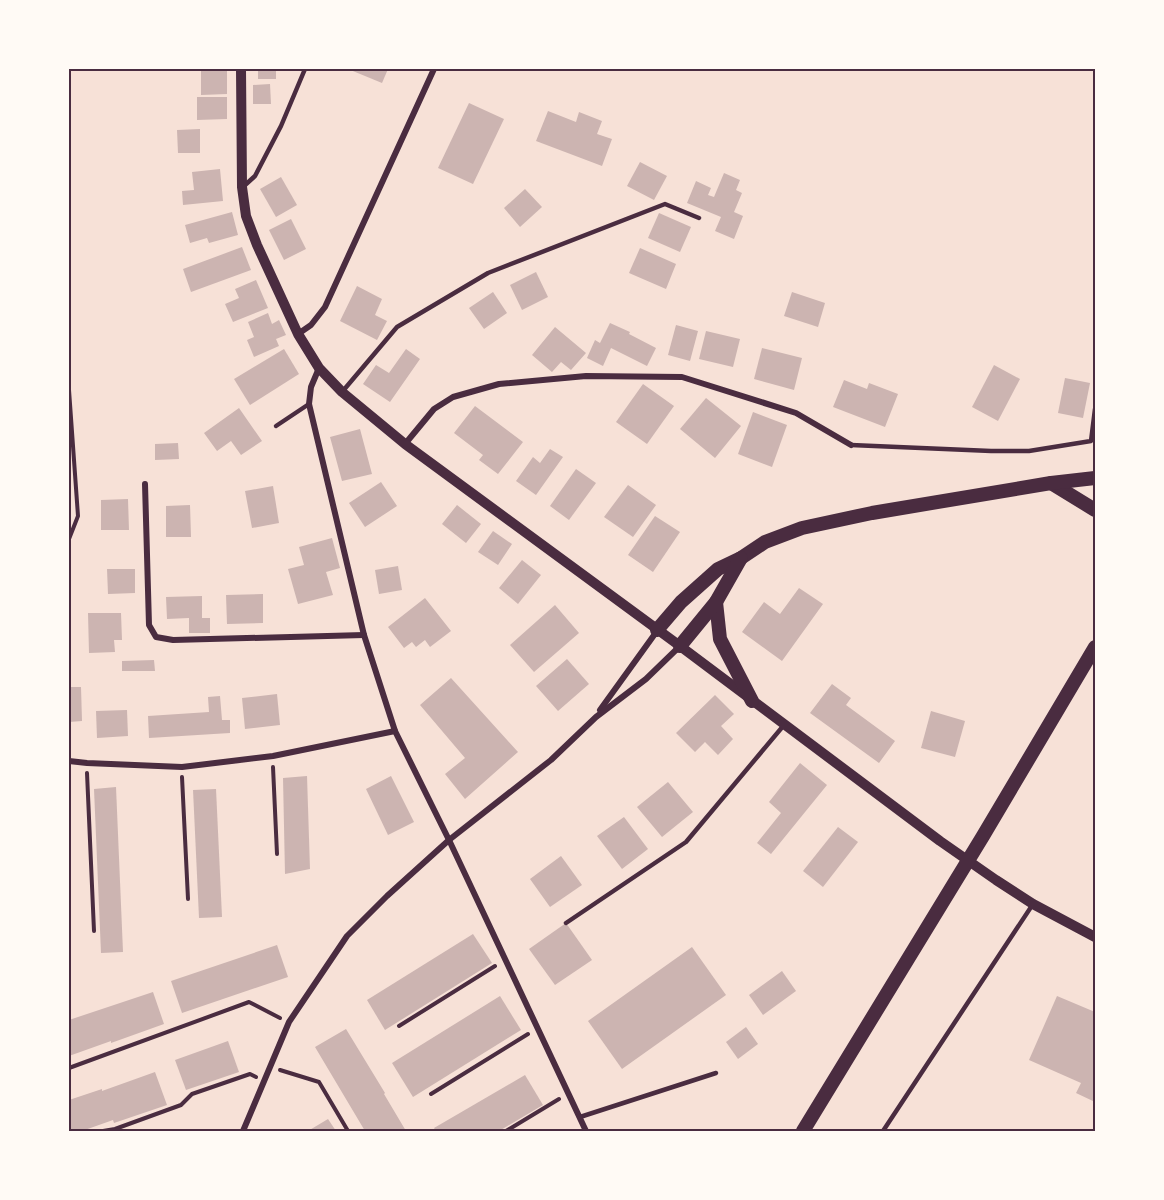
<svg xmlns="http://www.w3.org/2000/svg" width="1164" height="1200" viewBox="0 0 1164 1200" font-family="'Roboto Condensed',sans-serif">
  <rect width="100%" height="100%" fill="#f7e1d7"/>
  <g fill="#ccb4b1">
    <polygon points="201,69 227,69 227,94 201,95"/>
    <rect x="258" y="69" width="18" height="10"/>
    <polygon points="348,69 388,69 382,83"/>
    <polygon points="270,84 271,104 253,104 253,85"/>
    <polygon points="197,97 227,97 227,119 197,120"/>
    <polygon points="469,103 504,119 473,184 438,168"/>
    <polygon points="548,111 576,122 579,112 602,121 597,134 612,139 602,166 536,141"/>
    <polygon points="200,129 200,153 178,153 177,130"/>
    <polygon points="640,162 667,176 654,200 627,186"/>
    <polygon points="220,169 223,201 183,205 182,191 194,190 192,172"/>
    <polygon points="724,173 740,180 736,190 742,193 734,212 743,216 734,239 715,231 721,217 687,203 696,181 711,188 708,195 714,197"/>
    <polygon points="281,177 297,205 276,217 260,189"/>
    <polygon points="525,189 542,207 520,227 504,208"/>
    <polygon points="232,212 238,235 209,243 207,238 190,243 185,225"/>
    <polygon points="659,213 691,227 680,252 648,238"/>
    <polygon points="291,219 306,249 284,260 269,230"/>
    <polygon points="242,247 251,270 191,292 183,269"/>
    <polygon points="640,248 676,264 666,289 629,273"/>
    <polygon points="536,272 548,297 522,310 510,285"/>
    <polygon points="256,280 268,308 233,322 225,304 239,298 235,289"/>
    <polygon points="357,286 382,299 375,315 387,321 377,340 340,321"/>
    <polygon points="493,292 507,313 484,329 469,308"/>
    <polygon points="792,292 825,303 818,327 784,316"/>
    <polygon points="268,313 272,324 279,320 286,335 276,339 279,346 254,357 247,340 254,337 248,322"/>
    <polygon points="610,323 630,332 629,334 656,348 647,366 611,348 603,366 587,358 595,340 600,343"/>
    <polygon points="676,325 698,331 690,361 668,355"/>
    <polygon points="555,327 586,353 571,370 561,362 552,372 532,355"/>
    <polygon points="706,331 740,339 733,367 699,359"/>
    <polygon points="762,348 802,358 794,390 754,379"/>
    <polygon points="284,349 299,374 250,405 234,379"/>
    <polygon points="406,349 420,359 390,402 363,384 376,365 389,373"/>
    <polygon points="994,365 1020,379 998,421 972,407"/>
    <polygon points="1065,378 1090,383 1083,418 1058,413"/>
    <polygon points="844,380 867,389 869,383 898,394 885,427 833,407"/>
    <polygon points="643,384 674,406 647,444 616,422"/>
    <polygon points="706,398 741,426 715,458 680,429"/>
    <polygon points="475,406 523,442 498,474 479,460 483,455 454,433"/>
    <polygon points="239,408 262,441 241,455 231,441 217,451 204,433"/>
    <polygon points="753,412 787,425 772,467 738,454"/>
    <polygon points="360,429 372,474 342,481 330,437"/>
    <polygon points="178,443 179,459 155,460 155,444"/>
    <polygon points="550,449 563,457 536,495 516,481 533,457 540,463"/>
    <polygon points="576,469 596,483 569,520 550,506"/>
    <polygon points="381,482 397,506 365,527 349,503"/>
    <polygon points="628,485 656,505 633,537 604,517"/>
    <polygon points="273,486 279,523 252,528 245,491"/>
    <polygon points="128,499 129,530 101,530 101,500"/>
    <polygon points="190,505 191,537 166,537 166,506"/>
    <polygon points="457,505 481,524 466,543 442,524"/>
    <polygon points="655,516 680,532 653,572 628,555"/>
    <polygon points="493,531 512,544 498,565 478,552"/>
    <polygon points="332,538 340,568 326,572 333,595 298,604 288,569 304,565 299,547"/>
    <polygon points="522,560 541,575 518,604 499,588"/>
    <polygon points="398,566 402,590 379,594 375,570"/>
    <polygon points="107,569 135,569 135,593 108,594"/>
    <polygon points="799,588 823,604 782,661 742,632 764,602 780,614"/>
    <polygon points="263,594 263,623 227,624 226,595"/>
    <polygon points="202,596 202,618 210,618 210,633 189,633 189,618 167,619 166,597"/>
    <polygon points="425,598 451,631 430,647 425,640 416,647 412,642 404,648 388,627"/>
    <polygon points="555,605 579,633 534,672 510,645"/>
    <polygon points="88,613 121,613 122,640 114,640 115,652 89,653"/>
    <polygon points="567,659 589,684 558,711 536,686"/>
    <polygon points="154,660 155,671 122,671 122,661"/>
    <polygon points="451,678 518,752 465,799 445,774 465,758 420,705"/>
    <polygon points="832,684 851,698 846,705 895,741 879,763 810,713"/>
    <polygon points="69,687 81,687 82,721 69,722"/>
    <polygon points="277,694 280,725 245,729 242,698"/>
    <polygon points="715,695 734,714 721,726 733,739 718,755 705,742 695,752 676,733"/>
    <polygon points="220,696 222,720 230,720 230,733 149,738 148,716 209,712 208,697"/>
    <polygon points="127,710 128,736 97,738 96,711"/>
    <polygon points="931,711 965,721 955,757 921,748"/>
    <polygon points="800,763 827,785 771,854 757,843 781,813 769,802"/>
    <polygon points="307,776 310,869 285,874 283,778"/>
    <polygon points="391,776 414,822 388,835 366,789"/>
    <polygon points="668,782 693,812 662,837 637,807"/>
    <polygon points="116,787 123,952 101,953 94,789"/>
    <polygon points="216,789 222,917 199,918 193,790"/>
    <polygon points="624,817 648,849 622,869 597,836"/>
    <polygon points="838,827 858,842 823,887 803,871"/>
    <polygon points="561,856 582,885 550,907 530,879"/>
    <polygon points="566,923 592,960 555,985 529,949"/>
    <polygon points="473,934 492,963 385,1030 367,1000"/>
    <polygon points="277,945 288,977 182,1013 171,981"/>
    <polygon points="692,947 726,995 622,1069 588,1021"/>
    <polygon points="782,971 796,991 763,1015 749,995"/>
    <polygon points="153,992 164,1024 111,1043 111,1041 69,1056 69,1020"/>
    <polygon points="500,996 521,1030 413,1097 392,1063"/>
    <polygon points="1057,996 1095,1012 1095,1102 1076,1093 1081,1083 1029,1060"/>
    <polygon points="746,1027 758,1044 738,1059 726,1042"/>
    <polygon points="346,1029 385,1093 384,1094 406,1131 365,1131 315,1047"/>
    <polygon points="228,1041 239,1072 186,1090 175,1060"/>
    <polygon points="155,1072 167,1105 114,1123 113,1120 82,1131 69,1131 69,1100 102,1089 102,1091"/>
    <polygon points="525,1075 543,1105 499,1131 436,1131 434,1128"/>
    <polygon points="328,1119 336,1131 308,1131"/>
  </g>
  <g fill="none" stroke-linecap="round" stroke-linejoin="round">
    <g stroke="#4a2c40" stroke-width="4">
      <polyline points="69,390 78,516 69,539"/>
      <polyline points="273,767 277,854"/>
      <polyline points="87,773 94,931"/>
      <polyline points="182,777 188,899"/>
      <polyline points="399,1026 495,966"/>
      <polyline points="69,1068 249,1002 280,1018"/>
      <polyline points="280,1070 319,1082 348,1131"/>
      <polyline points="431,1094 528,1034"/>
      <polyline points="103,1131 115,1129 181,1105 192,1094 250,1074 256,1077"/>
      <polyline points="506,1131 559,1099"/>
    </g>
    <g stroke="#4a2c40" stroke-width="4.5">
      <polyline points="244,186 255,176 281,126 305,69"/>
      <polyline points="342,392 397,327 488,273 665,204 699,218"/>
      <polyline points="276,426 309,404"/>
      <polyline points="851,445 991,451 1029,451 1091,441 1095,409"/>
      <polyline points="566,923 686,842 784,725"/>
      <polyline points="580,1117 716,1073"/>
      <polyline points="883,1131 1033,904"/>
    </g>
    <g stroke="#4a2c40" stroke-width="6">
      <polyline points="298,334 311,325 325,307 434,69"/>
      <polyline points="319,368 311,387 309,404 364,635 395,731 449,840 586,1131"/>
      <polyline points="405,444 434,409 453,397 499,384 586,376 682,377 796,413 851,445"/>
      <polyline points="145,484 149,625 156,637 173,640 364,635"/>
      <polyline points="600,710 657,631"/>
      <polyline points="69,761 87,763 182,767 273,756 395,731"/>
      <polyline points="243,1131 289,1022 347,936 387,896 449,840 551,760 596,717 646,679 680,646"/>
    </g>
    <polyline stroke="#4a2c40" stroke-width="10" points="241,69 242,187 246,216 257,245 298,334 319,368 342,392 405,444 680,646 940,841 996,880 1033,904 1095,937"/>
    <g stroke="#4a2c40" stroke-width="14">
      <polyline points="1051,483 1095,510"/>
      <polyline points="716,602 720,639 752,701"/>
      <polyline points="657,630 681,602 718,569 741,558 765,542 802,528 872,513 1051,483 1095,478"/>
      <polyline points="680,646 716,602 741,558"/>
      <polyline points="803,1131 983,836 1095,647"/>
    </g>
  </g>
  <rect width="1164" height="1200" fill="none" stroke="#fffaf5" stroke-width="141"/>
  <rect x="70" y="70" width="1024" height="1060" fill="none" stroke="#4a2c40" stroke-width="2"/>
</svg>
